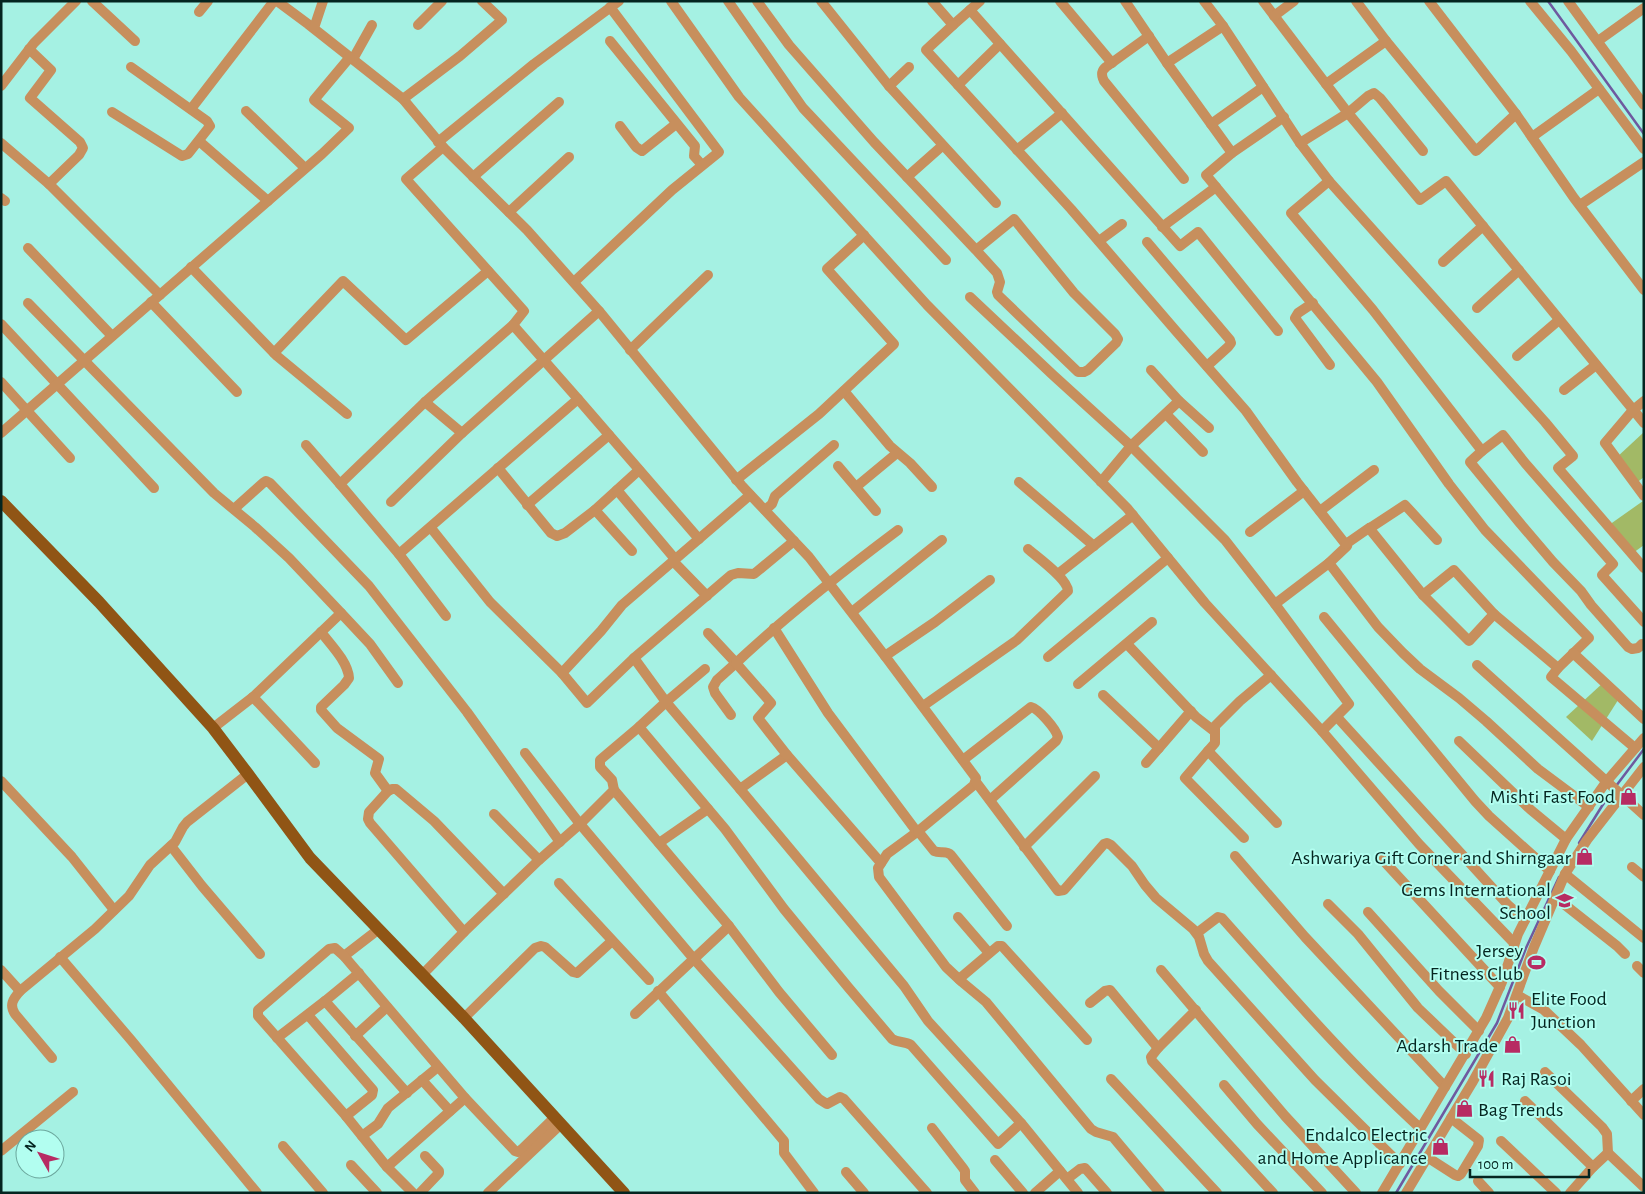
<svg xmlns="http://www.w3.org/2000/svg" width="1645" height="1194" viewBox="0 0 1645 1194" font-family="'Alegreya Sans',sans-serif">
  <rect width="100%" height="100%" fill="#a5f1e3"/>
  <g fill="#a2b966">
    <polygon points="1644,432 1644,477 1635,484 1616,458"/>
    <polygon points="1643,501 1644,545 1633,553 1609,525"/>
    <polygon points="1604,682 1620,697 1592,741 1566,717"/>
  </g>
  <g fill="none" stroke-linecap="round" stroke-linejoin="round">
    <g stroke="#6e5a9f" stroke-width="2.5">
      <polyline points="1548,1 1644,134"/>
      <polyline points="1616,786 1644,749"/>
      <polyline points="1579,843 1602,806 1613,790"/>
      <polyline points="1396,1193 1497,1023 1526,948 1559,877"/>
    </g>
    <g stroke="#c78f5d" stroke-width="10">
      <polyline points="92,1 135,41"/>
      <polyline points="277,1 308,24 403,99 443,147 527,230 599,311 742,486 809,557 885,656 976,778 974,785 917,832 887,854 878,868 879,877 946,967 962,982 986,1002 1091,1129 1096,1132 1113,1137 1160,1193"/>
      <polyline points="671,1 739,97 927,305 1127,508 1205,603 1322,731 1419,844 1514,943"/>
      <polyline points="728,1 803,108 946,260"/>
      <polyline points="757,1 789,45 874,142 976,250 1014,219 1074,293 1115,334 1118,339 1116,343 1088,370 1084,372 1078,372 998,295 997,292 1000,282 997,273 976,250"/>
      <polyline points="821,1 889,86 996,203"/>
      <polyline points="932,1 953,25 970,10 1180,246 1198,232 1278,331"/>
      <polyline points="1060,1 1112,63"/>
      <polyline points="1125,1 1167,63 1223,26"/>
      <polyline points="1204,1 1223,26 1300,143 1329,181 1545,422 1573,456 1558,468 1644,568"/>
      <polyline points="1263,1 1348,113 1420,200 1446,181 1644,423"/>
      <polyline points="1356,1 1386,41"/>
      <polyline points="1429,1 1516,114 1574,198 1644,290"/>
      <polyline points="1530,1 1571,51 1644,149"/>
      <polyline points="1568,1 1644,105"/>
      <polyline points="970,10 980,1"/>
      <polyline points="199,12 208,1"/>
      <polyline points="1274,16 1294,1"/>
      <polyline points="418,25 442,1"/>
      <polyline points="953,25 926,50 1071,209 1176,331 1246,411 1297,482 1347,546 1329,563 1378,627 1403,653 1420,669 1459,698 1486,721 1538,769 1589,807"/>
      <polyline points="314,28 323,1"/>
      <path d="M1149,36l-43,31c-5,4 -5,8 -2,14l80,98"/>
      <polyline points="610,41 695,146 694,156 702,165"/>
      <polyline points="1598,41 1644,8"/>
      <polyline points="29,49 51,70 30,98 80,142 83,148 79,155 49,184"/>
      <polyline points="353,59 372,25"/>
      <polyline points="1167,63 1232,153"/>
      <polyline points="1326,84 1386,41 1476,151 1516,114"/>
      <polyline points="958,85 1000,44"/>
      <polyline points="1,86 34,43 76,1"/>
      <polyline points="889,86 909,67"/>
      <polyline points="403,99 460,56 502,20 482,1"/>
      <polyline points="191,109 274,1"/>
      <polyline points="246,111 305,168"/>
      <polyline points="112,112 182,156 188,154 210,126 207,121 131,67"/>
      <polyline points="1284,117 1232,153 1206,175 1377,382 1449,484 1485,530 1589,638 1558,668 1494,614 1454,570 1423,595"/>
      <polyline points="1211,124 1263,87"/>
      <polyline points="620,126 636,147 642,151 676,124"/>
      <polyline points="1532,137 1599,89"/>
      <polyline points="199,141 268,201"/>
      <polyline points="438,142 534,64 619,1"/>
      <polyline points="1,143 49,184 160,295"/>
      <polyline points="1300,143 1348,113 1368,96 1374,93 1380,98 1423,151"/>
      <polyline points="443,147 406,179 524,311 513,325"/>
      <polyline points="1017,150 1062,113"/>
      <polyline points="473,177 559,102"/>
      <polyline points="907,177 942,146"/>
      <polyline points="1329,181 1291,213 1373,310 1482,451 1470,462 1519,522 1553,562 1581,591 1591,605 1628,647 1632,649 1638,648 1642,644 1644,646"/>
      <polyline points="1,198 5,201"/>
      <polyline points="1580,205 1644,162"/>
      <polyline points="509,212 569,157"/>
      <polyline points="1162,227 1216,187"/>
      <polyline points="1099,241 1122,224"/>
      <polyline points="1147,242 1230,340 1231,343 1228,347 1207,366"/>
      <polyline points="28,248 112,336"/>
      <polyline points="1443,262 1483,226"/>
      <polyline points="191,267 277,356 347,414"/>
      <polyline points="574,282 672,190 719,152 610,7"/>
      <polyline points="970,297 1053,375 1131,446 1225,540 1275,604 1349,704 1322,731"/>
      <polyline points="151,302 237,392"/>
      <polyline points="28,303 214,493 255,527 289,558 341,613 253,697 213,728"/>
      <polyline points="1313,303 1298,313 1295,318 1330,365"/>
      <polyline points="1477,308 1519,270"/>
      <polyline points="1,324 154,488"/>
      <polygon points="513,325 578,399 399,554 340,484 425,402"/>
      <polyline points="630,350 708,275"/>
      <polyline points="274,353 343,281 406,340 488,271"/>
      <polyline points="1517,356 1559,320"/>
      <polyline points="1151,370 1179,401"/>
      <polyline points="1,382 70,458"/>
      <polyline points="1564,390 1596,365"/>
      <polyline points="844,391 890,446 910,463 932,487"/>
      <polyline points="578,399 699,539"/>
      <polyline points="1644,401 1633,410 1605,443 1644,496"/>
      <polyline points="425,402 462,433"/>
      <polyline points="1166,414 1203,452"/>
      <polyline points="1,433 322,154 349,128 314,100 350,57"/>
      <polyline points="306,445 340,484"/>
      <polyline points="1482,451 1503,435 1525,463 1613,564 1602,575 1644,622"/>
      <polyline points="838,466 876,511"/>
      <polyline points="498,468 551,533 557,536 565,533 595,510 639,470"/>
      <polyline points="736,480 819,414 894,344 827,269 864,235"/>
      <polyline points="1019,482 1094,546"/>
      <polyline points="1101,482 1131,446 1179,401 1209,428"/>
      <polyline points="856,487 897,453"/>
      <polyline points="617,490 675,559"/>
      <polyline points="391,502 462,433 599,311"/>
      <polyline points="527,505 609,435"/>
      <polyline points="234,509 263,483 266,481 270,483 369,586 467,712 560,842"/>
      <polyline points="595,510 632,551"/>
      <polyline points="765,510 772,504 775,496 834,445"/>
      <polyline points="1320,511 1374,470"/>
      <polyline points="431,528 490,602 562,673 587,703 634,658"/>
      <polyline points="1370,528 1405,505 1437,540"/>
      <polyline points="1250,532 1304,491"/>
      <polyline points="1346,544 1369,528 1423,595 1469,641 1494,614"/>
      <polyline points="399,554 446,616"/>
      <polyline points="673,561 707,596"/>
      <polyline points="1058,574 1133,515"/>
      <polyline points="1275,604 1329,563"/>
      <polyline points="852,612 942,540"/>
      <polyline points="341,613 370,644 398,683"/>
      <polyline points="1324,617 1475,801 1489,816 1550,871"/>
      <polyline points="774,628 828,713 917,832"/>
      <path d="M321,632c10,13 27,30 28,46l-5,7 -23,22v3l16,18 42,31 -4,14 13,18"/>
      <polyline points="708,633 736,663 717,680 713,687 715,693 731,715"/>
      <polyline points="1127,644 1196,717 1214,731"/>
      <polyline points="1573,653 1644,719"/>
      <polyline points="885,656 935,622 990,580"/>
      <polyline points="1048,657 1168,558"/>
      <polyline points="1477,665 1644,815"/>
      <polyline points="1558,668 1551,677 1635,748"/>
      <polyline points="705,669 666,702 740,789 787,755 881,863"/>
      <polyline points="562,673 601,631 622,605 750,495"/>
      <polyline points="1078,684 1152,622"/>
      <polyline points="1103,695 1159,748"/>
      <polyline points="253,697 315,763"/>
      <path d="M923,706l94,-66 51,-49c0,-12 -31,-34 -40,-42"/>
      <polyline points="1337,717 1508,905 1525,920"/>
      <path d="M639,727l86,102 59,80 64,78 44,52c6,4 13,2 19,6l87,99 23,-21"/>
      <polyline points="1459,741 1531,810 1566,839"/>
      <polyline points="1208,751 1215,743 1215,726 1240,701 1271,675"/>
      <polyline points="525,753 580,824 693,958 819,1099 827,1104 840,1097 844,1099 927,1193"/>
      <path d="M787,755l-29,-37 13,-15 -35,-40c51,-48 106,-91 162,-133"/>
      <path d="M963,760l68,-53c8,2 25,22 27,30l-2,4 -66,59"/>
      <polyline points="1146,763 1191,711"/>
      <polyline points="1,781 72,857 114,910"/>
      <polyline points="976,782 1058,891 1064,890 1104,844 1107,843 1111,845 1132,866 1145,885 1156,898 1193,929 1199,937 1204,954 1208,961 1315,1080 1400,1164"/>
      <polyline points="740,789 904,986 928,1021 1021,1123 1078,1193"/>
      <polyline points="614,790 729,926 635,1014"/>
      <polyline points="494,814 539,860"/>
      <path d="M918,831l16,20c6,3 12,-1 17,4l56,71"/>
      <polyline points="1244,838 1185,778 1208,751 1277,823"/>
      <polyline points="659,843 708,809"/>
      <polyline points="171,846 202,886 260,954"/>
      <polyline points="1024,847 1095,776"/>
      <polyline points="1235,856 1305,937 1445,1087"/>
      <polyline points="1382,859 1500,987"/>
      <polyline points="1632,867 1644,877"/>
      <polyline points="1565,874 1644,938"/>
      <polyline points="559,883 649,980"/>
      <polyline points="1555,897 1617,946 1625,954"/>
      <polyline points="1328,904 1358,934 1418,1008 1466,1054"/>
      <polyline points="1368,912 1439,991 1479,1031"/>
      <polyline points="958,917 989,953"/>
      <polyline points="729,926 779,992 832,1055"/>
      <polyline points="464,932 370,823 368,819 369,812 388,791 392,789 396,789 434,821 504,894"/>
      <path d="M1197,933l21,-16 4,1c64,72 127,145 198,210"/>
      <polyline points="344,956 379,929"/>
      <polyline points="60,957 131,1040 257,1193"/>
      <polyline points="1637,966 1644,973"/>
      <polyline points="1,970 20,991"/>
      <polyline points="1161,970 1285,1116 1356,1193"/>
      <polyline points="423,974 464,932 539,860 580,824 614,790 612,780 600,767 600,760 639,727 666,702 634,658 731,575 738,573 754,574 794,541"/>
      <polyline points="959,979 998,946 1002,946 1087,1040"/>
      <polyline points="658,991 784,1141 784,1153 814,1193"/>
      <polyline points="1517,995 1544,1010 1581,1045 1644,1115"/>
      <polyline points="325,1001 359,973"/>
      <polyline points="1090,1003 1105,991 1110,990 1158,1048"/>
      <polyline points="1196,1010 1158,1048 1151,1057 1152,1061 1273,1193"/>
      <polyline points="308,1015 373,1090 372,1095 346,1116"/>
      <polyline points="464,1018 535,948 541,946 545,947 573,972 577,973 612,941"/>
      <polyline points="355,1036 387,1007"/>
      <polyline points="277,1038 325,1001 407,1093"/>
      <path d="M52,1058l-37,-44c-6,-9 -2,-15 5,-23l75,-62 34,-33 21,-31 25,-23 8,-15 4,-5 61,-48"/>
      <polyline points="1545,1072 1602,1127 1607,1134 1608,1153"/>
      <polyline points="1111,1079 1217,1193"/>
      <polyline points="422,1080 450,1111"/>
      <polyline points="1224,1085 1257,1124 1322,1193"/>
      <polyline points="1525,1101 1593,1167 1608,1153 1644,1187"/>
      <polyline points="1631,1101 1644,1089"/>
      <polyline points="932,1128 963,1168 965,1171 965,1180 975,1193"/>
      <polyline points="362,1136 378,1124 388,1108 438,1067"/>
      <polyline points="1501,1141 1556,1193"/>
      <polyline points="283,1146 323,1193"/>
      <polyline points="1,1151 73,1092"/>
      <polyline points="1427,1157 1455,1175 1458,1176 1461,1174 1478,1146 1479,1140 1451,1118"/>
      <polyline points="995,1160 1023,1193"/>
      <polyline points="351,1165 377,1193"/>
      <polyline points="387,1167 465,1098"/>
      <polyline points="846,1172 864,1193"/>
      <polyline points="1067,1179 1080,1169 1085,1168 1107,1193"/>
      <polyline points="1478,1181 1489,1193"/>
      <polyline points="413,1193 387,1167 346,1116 258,1016 258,1010 329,949 335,948 344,956 465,1098 515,1151 518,1152 522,1149 555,1117"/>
      <polyline points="420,1193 439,1173 439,1171 425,1156"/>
      <polyline points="488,1193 561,1124"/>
      <polyline points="1035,1193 1060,1171"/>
      <polyline points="1382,1193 1486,1018 1502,982 1518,934 1566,839 1606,782 1644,738"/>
      <polyline points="1406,1193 1472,1083 1508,1018 1534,947 1565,874 1587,840 1644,767"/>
      <polyline points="1570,1193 1593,1167"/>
    </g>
    <polyline stroke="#905515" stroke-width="12" points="1,501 99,602 213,728 248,774 310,858 464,1018 624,1193"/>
  </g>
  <defs>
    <symbol id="shop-bare" viewBox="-9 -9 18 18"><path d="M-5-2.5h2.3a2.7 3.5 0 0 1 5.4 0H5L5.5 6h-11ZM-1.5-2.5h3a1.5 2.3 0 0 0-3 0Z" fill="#b72b63" stroke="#b2fef0" stroke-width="2.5" paint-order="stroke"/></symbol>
    <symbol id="school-bare" viewBox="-9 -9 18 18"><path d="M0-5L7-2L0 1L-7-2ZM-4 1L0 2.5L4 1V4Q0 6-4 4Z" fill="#b72b63" stroke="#b2fef0" stroke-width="2.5" paint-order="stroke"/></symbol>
    <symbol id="stadium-bare" viewBox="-9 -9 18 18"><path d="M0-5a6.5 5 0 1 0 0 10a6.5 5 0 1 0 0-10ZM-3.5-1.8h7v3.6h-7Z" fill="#b72b63" stroke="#b2fef0" stroke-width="2.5" paint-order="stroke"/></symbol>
    <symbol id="restaurant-bare" viewBox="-9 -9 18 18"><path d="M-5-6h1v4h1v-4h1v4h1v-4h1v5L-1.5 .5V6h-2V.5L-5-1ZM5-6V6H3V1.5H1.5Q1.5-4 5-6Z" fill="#b72b63" stroke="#b2fef0" stroke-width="2.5" paint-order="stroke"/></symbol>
  </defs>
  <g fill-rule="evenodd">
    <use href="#shop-bare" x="1616" y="784" width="25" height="25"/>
    <use href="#shop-bare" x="1572" y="844" width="25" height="25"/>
    <use href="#school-bare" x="1552" y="888" width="25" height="25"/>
    <use href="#stadium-bare" x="1524" y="950" width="25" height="25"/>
    <use href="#restaurant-bare" x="1504" y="998" width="25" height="25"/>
    <use href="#shop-bare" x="1500" y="1032" width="25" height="25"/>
    <use href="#restaurant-bare" x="1474" y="1066" width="25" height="25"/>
    <use href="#shop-bare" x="1452" y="1096" width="25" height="25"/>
    <use href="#shop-bare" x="1428" y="1134" width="25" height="25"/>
  </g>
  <g text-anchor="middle" stroke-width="4" stroke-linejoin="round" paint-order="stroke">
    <g font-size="20" fill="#042520" stroke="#b2fef0" text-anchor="end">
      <text x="1615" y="803">Mishti Fast Food</text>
      <text x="1571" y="864">Ashwariya Gift Corner and Shirngaar</text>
      <text x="1551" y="896">Gems International<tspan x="1551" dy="23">School</tspan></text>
      <text x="1523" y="957">Jersey<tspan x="1523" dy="23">Fitness Club</tspan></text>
      <text x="1531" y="1005" text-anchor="start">Elite Food<tspan x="1531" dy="23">Junction</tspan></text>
      <text x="1498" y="1052">Adarsh Trade</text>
      <text x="1501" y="1085" text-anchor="start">Raj Rasoi</text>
      <text x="1478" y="1116" text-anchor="start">Bag Trends</text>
      <text x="1427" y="1141">Endalco Electric<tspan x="1427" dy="23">and Home Applicance</tspan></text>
    </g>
  </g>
  <rect width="1645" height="1194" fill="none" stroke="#042520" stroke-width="5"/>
  <g transform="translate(40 1154) rotate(309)"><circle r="24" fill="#b2fef0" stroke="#6ca79d"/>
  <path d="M0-4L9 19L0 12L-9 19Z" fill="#b72b63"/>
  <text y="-8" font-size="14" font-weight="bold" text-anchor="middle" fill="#042520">N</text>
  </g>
  <path d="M1470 1169v8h119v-8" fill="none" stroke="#042520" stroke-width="2.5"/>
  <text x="1478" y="1169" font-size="15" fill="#042520" stroke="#b2fef0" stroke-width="4" paint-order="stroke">100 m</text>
</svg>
